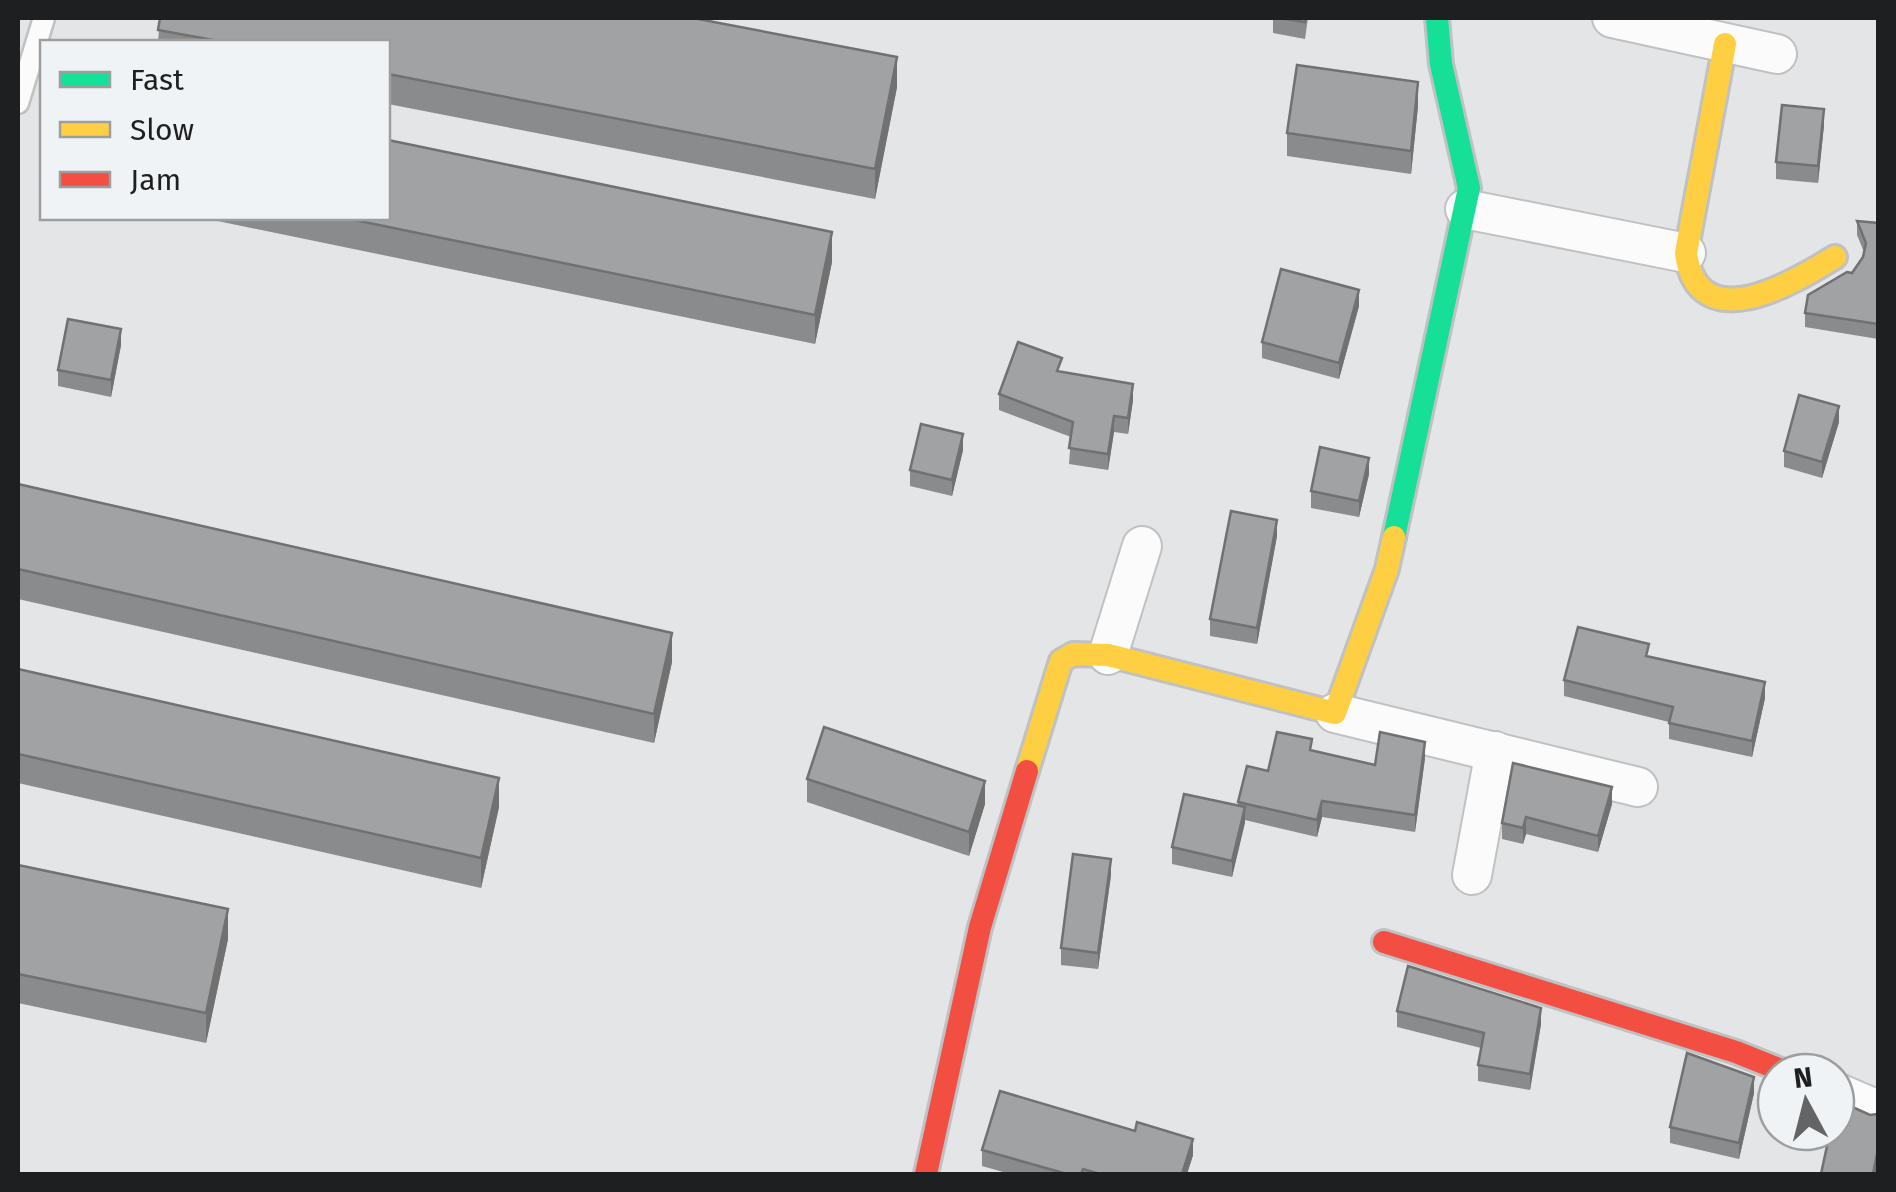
<svg xmlns="http://www.w3.org/2000/svg" width="1896" height="1192" viewBox="0 0 1896 1192" font-family="'Fira Sans',sans-serif">
  <rect width="100%" height="100%" fill="#e3e5e7"/>
  <g fill="none" stroke-linecap="round" stroke-linejoin="round">
    <defs>
      <polyline id="lane" points="18,103 44,18"/>
      <g id="street">
        <polyline points="1612,18 1777,54"/>
        <polyline points="1465,209 1686,253"/>
        <polyline points="1108,655 1142,546"/>
        <polyline points="1335,713 1638,787"/>
        <polyline points="1472,875 1495,751"/>
        <polyline points="1836,1092 1878,1110"/>
      </g>
      <polyline id="fast" points="1394,537 1469,188 1441,64 1437,18"/>
      <g id="slow">
        <path d="M1725,44l-39,209c12,87 107,30 149,4"/>
        <polyline points="1027,771 1061,661 1073,654 1108,655 1335,713 1387,569 1394,537"/>
      </g>
      <g id="jam">
        <polyline points="1384,942 1736,1052 1786,1072"/>
        <polyline points="926,1174 980,927 1027,771"/>
      </g>
    </defs>
    <use href="#lane" stroke="#bfc1c2" stroke-width="25"/>
    <use href="#street" stroke="#bfc1c2" stroke-width="42"/>
    <use href="#fast" stroke="#bfc1c2" stroke-width="28"/>
    <use href="#slow" stroke="#bfc1c2" stroke-width="28"/>
    <use href="#jam" stroke="#bfc1c2" stroke-width="28"/>
    <use href="#lane" stroke="#fbfbfb" stroke-width="20"/>
    <use href="#street" stroke="#fbfbfb" stroke-width="38"/>
    <use href="#fast" stroke="#16e098" stroke-width="22"/>
    <use href="#slow" stroke="#ffcf43" stroke-width="22"/>
    <use href="#jam" stroke="#f24e42" stroke-width="22"/>
  </g>
  <g fill="#8a8b8c">
    <polygon points="160,18 693,18 897,57 897,87 875,199 388,104 388,42 158,42"/>
    <polygon points="1273,18 1308,18 1305,39 1273,33"/>
    <polygon points="1418,106 1411,174 1287,156 1287,133"/>
    <polygon points="1824,125 1818,183 1776,179 1776,162"/>
    <polygon points="203,218 388,218 832,262 815,344"/>
    <polygon points="1857,221 1878,223 1878,339 1805,327 1805,313 1852,273 1863,257 1864,252 1857,235"/>
    <polygon points="1359,306 1339,379 1262,358 1262,342"/>
    <polygon points="121,345 111,397 58,386 58,370"/>
    <polygon points="1062,372 1133,400 1128,434 1114,432 1108,470 1069,464 1071,437 999,410 999,394"/>
    <polygon points="1839,422 1822,478 1784,467 1784,451"/>
    <polygon points="963,450 952,496 910,486 910,470"/>
    <polygon points="1369,474 1359,517 1311,508 1311,491"/>
    <polygon points="18,484 672,662 654,743 18,599"/>
    <polygon points="1277,536 1257,644 1210,636 1210,619"/>
    <polygon points="1649,657 1765,698 1752,757 1669,739 1669,722 1564,696 1564,680"/>
    <polygon points="18,669 499,807 481,888 18,783"/>
    <polygon points="1312,751 1375,765 1425,758 1415,832 1322,817 1317,837 1245,820 1232,877 1172,864 1172,847 1238,805 1238,802 1268,771"/>
    <polygon points="1513,763 1612,804 1598,852 1526,834 1523,844 1502,839 1502,823"/>
    <polygon points="807,779 985,804 969,856 807,802"/>
    <polygon points="18,865 228,939 206,1043 18,1003"/>
    <polygon points="1111,875 1098,969 1061,965 1061,948"/>
    <polygon points="1397,1011 1541,1024 1530,1090 1478,1081 1478,1065 1481,1048 1397,1027"/>
    <polygon points="1754,1093 1739,1159 1670,1143 1670,1127"/>
    <polygon points="982,1150 1193,1155 1187,1174 1010,1174 982,1166"/>
  </g>
  <g fill="#717172">
    <polygon points="897,57 897,87 875,199 875,169"/>
    <polygon points="1418,82 1418,106 1411,174 1411,151"/>
    <polygon points="1824,109 1824,125 1818,183 1818,166"/>
    <polygon points="832,232 832,262 815,344 815,315"/>
    <polygon points="1359,290 1359,306 1339,379 1339,363"/>
    <polygon points="121,329 121,345 111,397 111,380"/>
    <polygon points="1133,384 1133,400 1128,434 1128,418"/>
    <polygon points="1839,406 1839,422 1822,478 1822,462"/>
    <polygon points="1114,416 1114,432 1108,470 1108,454"/>
    <polygon points="963,434 963,450 952,496 952,480"/>
    <polygon points="1369,458 1369,474 1359,517 1359,501"/>
    <polygon points="1277,520 1277,536 1257,644 1257,628"/>
    <polygon points="672,633 672,662 654,743 654,714"/>
    <polygon points="1765,682 1765,698 1752,757 1752,741"/>
    <polygon points="1425,742 1425,758 1415,832 1415,815"/>
    <polygon points="499,778 499,807 481,888 481,858"/>
    <polygon points="985,781 985,804 969,856 969,832"/>
    <polygon points="1612,787 1612,804 1598,852 1598,836"/>
    <polygon points="1322,801 1322,817 1317,837 1317,820"/>
    <polygon points="1245,807 1245,823 1232,877 1232,861"/>
    <polygon points="1526,817 1526,834 1523,844 1523,828"/>
    <polygon points="1111,859 1111,875 1098,969 1098,953"/>
    <polygon points="228,909 228,939 206,1043 206,1013"/>
    <polygon points="1541,1008 1541,1024 1530,1090 1530,1074"/>
    <polygon points="1754,1077 1754,1093 1739,1159 1739,1143"/>
    <polygon points="1193,1139 1193,1155 1187,1174 1182,1174"/>
    <polygon points="1878,1149 1878,1165 1877,1174 1873,1174"/>
  </g>
  <g fill="#a1a2a3" stroke="#717172" stroke-width="2.5">
    <polygon points="160,18 693,18 897,57 875,169 388,74 388,42 224,42 158,30"/>
    <polygon points="1279,18 1306,18 1305,22"/>
    <polygon points="1297,65 1418,82 1411,151 1287,133"/>
    <polygon points="1782,105 1824,109 1818,166 1776,162"/>
    <polygon points="388,140 832,232 815,315 345,218 388,218"/>
    <polygon points="1857,221 1878,223 1878,324 1805,313 1808,295 1847,272 1852,273 1863,257 1866,243"/>
    <polygon points="1281,269 1359,290 1339,363 1262,342"/>
    <polygon points="68,319 121,329 111,380 58,370"/>
    <polygon points="1018,342 1062,358 1057,371 1133,384 1128,418 1114,416 1108,454 1069,448 1073,422 999,394"/>
    <polygon points="1799,395 1839,406 1822,462 1784,451"/>
    <polygon points="921,424 963,434 952,480 910,470"/>
    <polygon points="1320,447 1369,458 1359,501 1311,491"/>
    <polygon points="18,484 672,633 654,714 18,569"/>
    <polygon points="1231,511 1277,520 1257,628 1210,619"/>
    <polygon points="1578,627 1649,644 1646,656 1765,682 1752,741 1669,723 1673,707 1564,680"/>
    <polygon points="18,669 499,778 481,858 18,754"/>
    <polygon points="824,727 985,781 969,832 807,779"/>
    <polygon points="1277,732 1312,739 1310,750 1375,765 1380,732 1425,742 1415,815 1322,801 1317,820 1238,802 1247,766 1268,771"/>
    <polygon points="1513,763 1612,787 1598,836 1526,817 1523,828 1502,823"/>
    <polygon points="1184,794 1245,807 1232,861 1172,847"/>
    <polygon points="1073,854 1111,859 1098,953 1061,948"/>
    <polygon points="18,865 228,909 206,1013 18,974"/>
    <polygon points="1408,966 1541,1008 1530,1074 1478,1065 1484,1033 1397,1011"/>
    <polygon points="1687,1053 1754,1077 1739,1143 1670,1127"/>
    <polygon points="1000,1091 1135,1131 1137,1122 1193,1139 1182,1174 1100,1174 1083,1169 1081,1174 1067,1174 982,1150"/>
    <polygon points="1837,1100 1870,1115 1878,1114 1878,1149 1873,1174 1821,1174 1830,1132 1836,1132"/>
  </g>
  <rect width="1896" height="1192" fill="none" stroke="#1e1f20" stroke-width="40"/>
  <rect x="40" y="40" width="350" height="180" fill="#f0f3f6" stroke="#9c9ea0" stroke-width="2.5"/>
  <rect x="60" y="72" width="50" height="15" fill="#16e098" stroke="#9c9ea0" stroke-width="2.5"/>
  <text x="130" y="90" font-size="30" fill="#1e1f20">Fast</text>
  <rect x="60" y="122" width="50" height="15" fill="#ffcf43" stroke="#9c9ea0" stroke-width="2.5"/>
  <text x="130" y="140" font-size="30" fill="#1e1f20">Slow</text>
  <rect x="60" y="172" width="50" height="15" fill="#f24e42" stroke="#9c9ea0" stroke-width="2.5"/>
  <text x="130" y="190" font-size="30" fill="#1e1f20">Jam</text>
  <g transform="translate(1806 1102) rotate(353)"><circle r="48" fill="#f0f3f6" stroke="#9c9ea0" stroke-width="2.5"/>
  <path d="M0-8L18 38L0 25L-18 38Z" fill="#636466"/>
  <text y="-15" font-size="28" font-weight="bold" text-anchor="middle" fill="#1e1f20">N</text>
  </g>
</svg>
